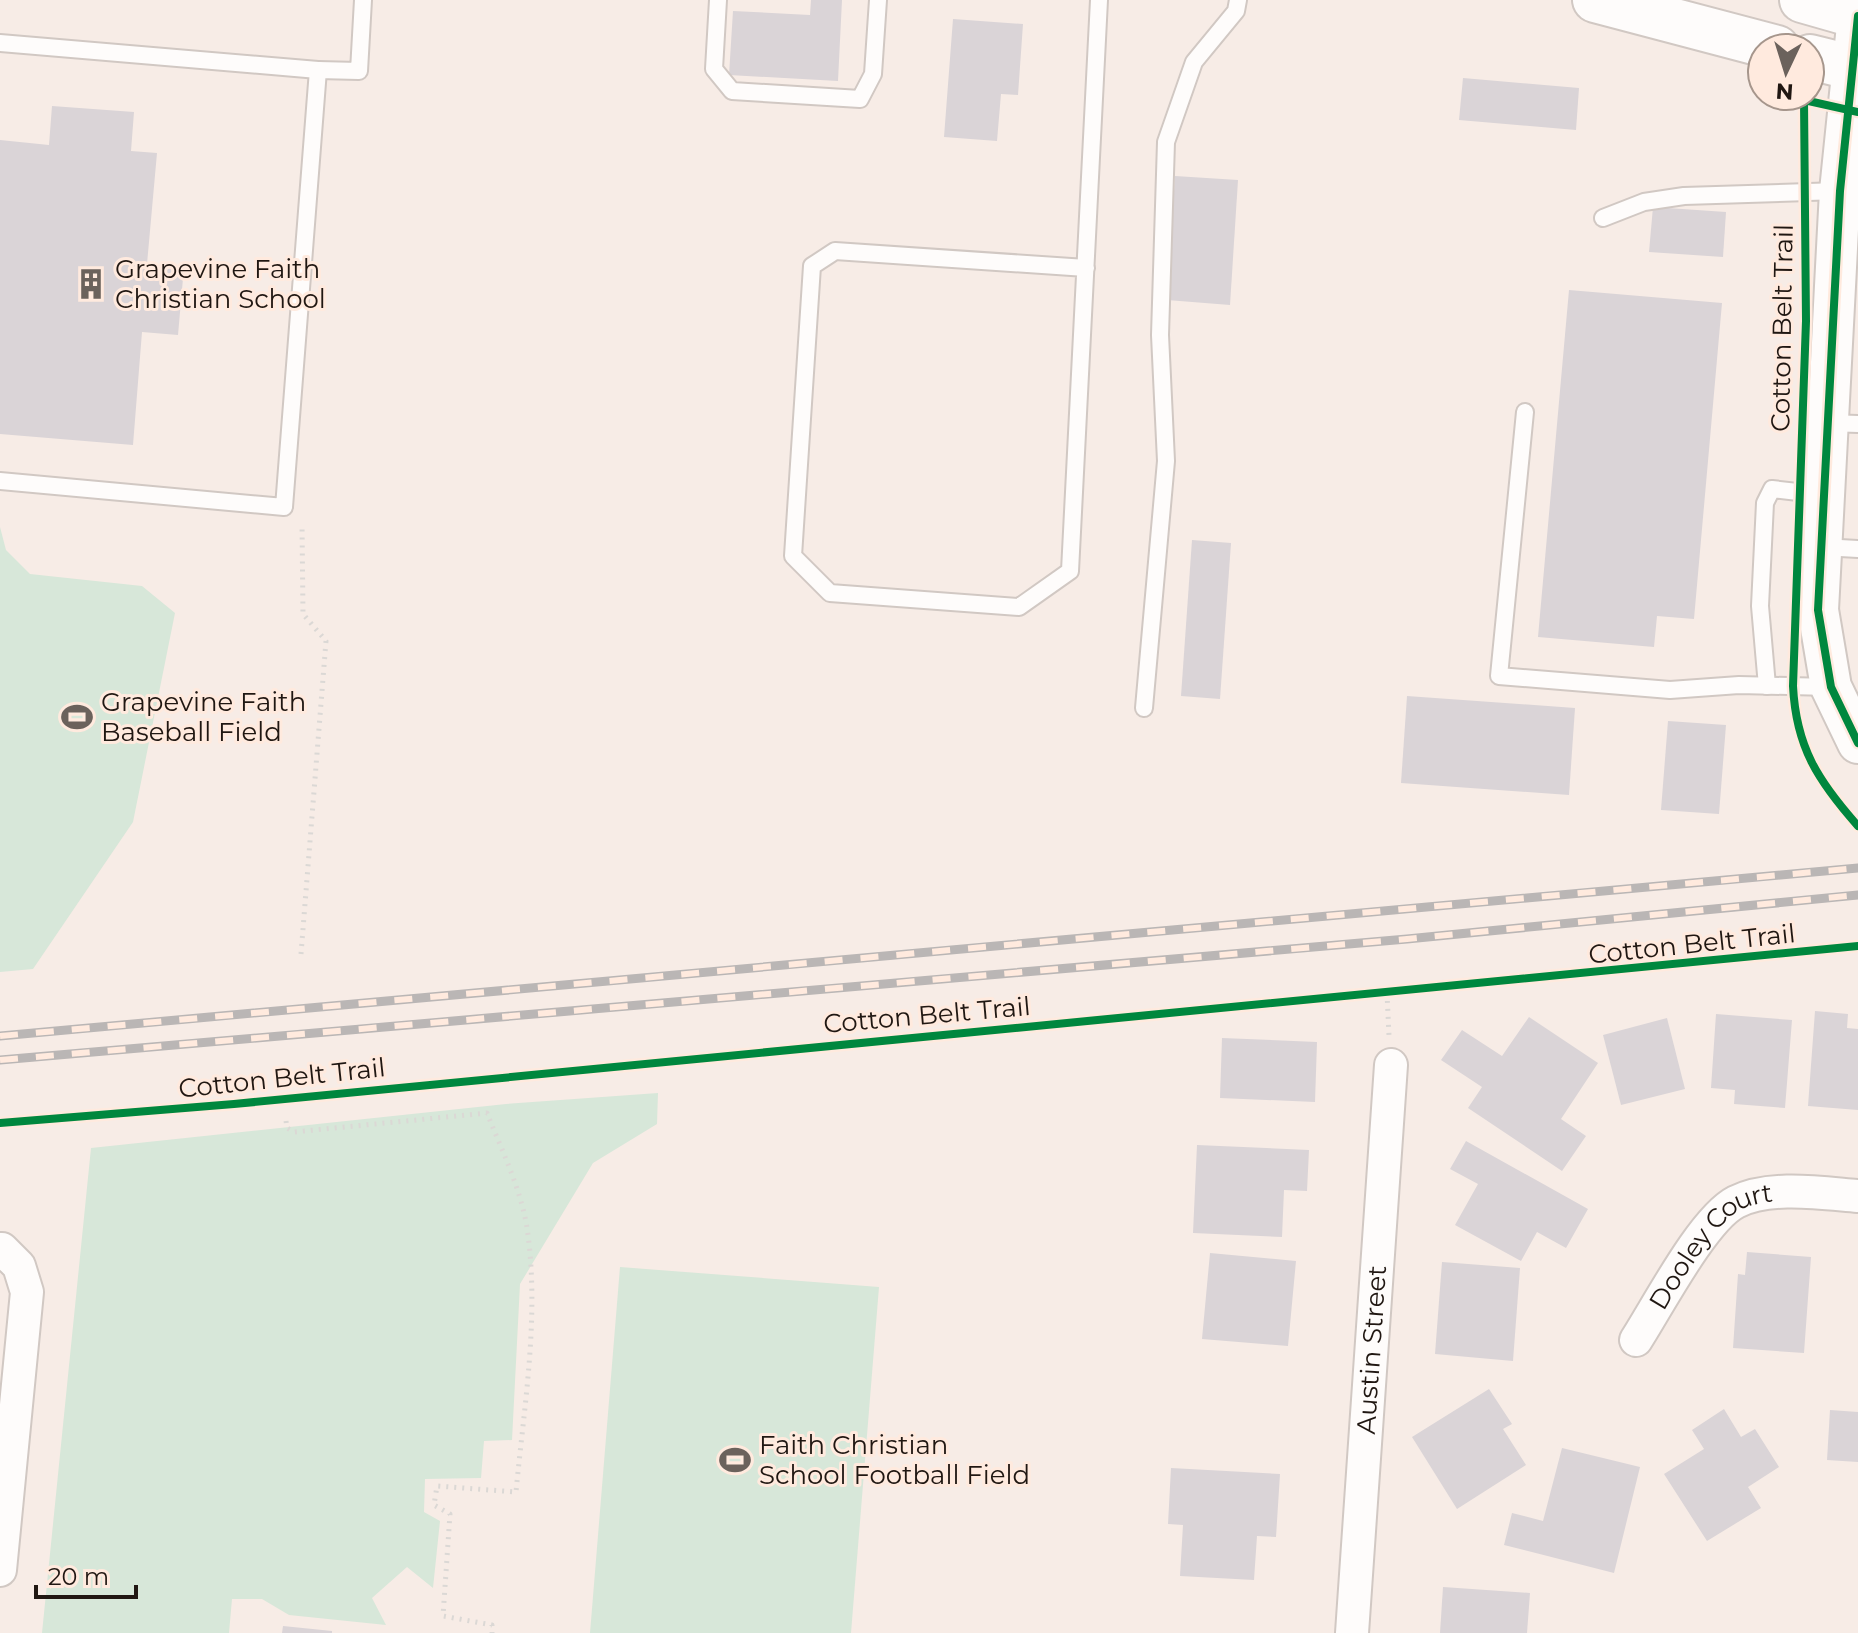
<svg xmlns="http://www.w3.org/2000/svg" width="1858" height="1633" viewBox="0 0 1858 1633" font-family="Montserrat,sans-serif">
  <rect width="100%" height="100%" fill="#f7ece6"/>
  <g fill="#d7e7d9">
    <polygon points="0,527 6,550 30,574 142,586 175,613 133,822 33,969 0,972"/>
    <polygon points="658,1093 657,1124 593,1163 520,1284 512,1440 484,1441 481,1478 425,1479 424,1512 440,1521 433,1588 407,1567 372,1598 386,1625 289,1615 262,1599 232,1599 229,1633 42,1633 91,1148 506,1104"/>
    <polygon points="620,1267 879,1287 851,1633 590,1633"/>
  </g>
  <g fill="#dad4d7">
    <polygon points="811,0 842,0 838,81 729,75 733,11 810,15"/>
    <polygon points="953,19 1023,24 1018,95 1001,94 997,141 944,137"/>
    <polygon points="1463,78 1579,88 1576,130 1459,120"/>
    <polygon points="52,106 134,112 131,151 157,153 147,264 184,267 178,335 142,332 133,445 0,434 0,140 49,145"/>
    <polygon points="1175,176 1238,180 1230,305 1167,300"/>
    <polygon points="1653,207 1726,212 1723,257 1649,252"/>
    <polygon points="1569,290 1722,303 1694,619 1657,616 1654,647 1538,637"/>
    <polygon points="1192,540 1231,543 1220,699 1181,696"/>
    <polygon points="1407,696 1575,708 1569,795 1401,783"/>
    <polygon points="1668,721 1726,725 1719,814 1661,810"/>
    <polygon points="1815,1011 1848,1014 1847,1028 1858,1029 1858,1110 1808,1106"/>
    <polygon points="1716,1014 1792,1020 1785,1108 1734,1104 1735,1090 1711,1088"/>
    <polygon points="1529,1017 1598,1063 1561,1119 1586,1136 1562,1171 1468,1108 1482,1087 1441,1060 1462,1030 1502,1056"/>
    <polygon points="1667,1018 1685,1089 1621,1105 1603,1035"/>
    <polygon points="1222,1038 1317,1042 1315,1102 1220,1098"/>
    <polygon points="1466,1141 1588,1209 1566,1248 1537,1232 1521,1261 1455,1225 1478,1184 1450,1169"/>
    <polygon points="1197,1145 1309,1150 1307,1191 1284,1190 1282,1237 1193,1233"/>
    <polygon points="1747,1252 1811,1257 1804,1353 1733,1348 1738,1274 1745,1275"/>
    <polygon points="1210,1253 1296,1261 1288,1346 1202,1339"/>
    <polygon points="1442,1262 1520,1268 1513,1361 1435,1354"/>
    <polygon points="1489,1389 1512,1424 1503,1429 1526,1465 1457,1509 1412,1437"/>
    <polygon points="1724,1409 1741,1437 1755,1429 1779,1467 1748,1487 1761,1508 1707,1541 1664,1474 1704,1449 1692,1430"/>
    <polygon points="1830,1410 1858,1412 1858,1462 1827,1460"/>
    <polygon points="1562,1448 1640,1467 1614,1573 1504,1545 1512,1513 1543,1521"/>
    <polygon points="1171,1468 1280,1474 1276,1537 1257,1536 1254,1580 1180,1576 1183,1525 1168,1524"/>
    <polygon points="1443,1587 1530,1593 1527,1633 1440,1633"/>
    <polygon points="283,1626 332,1631 332,1633 282,1633"/>
  </g>
  <g fill="none" stroke-linecap="round" stroke-linejoin="round">
    <defs>
      <g id="service">
        <polyline points="718,0 714,69 732,91 860,99 873,74 878,0"/>
        <polyline points="0,43 318,70"/>
        <polyline points="1603,218 1644,202 1684,196 1839,191"/>
        <polyline points="1086,268 835,251 812,266 793,556 830,593 1019,607 1070,571 1099,0"/>
        <polyline points="1525,412 1499,676 1670,690 1739,685 1831,687"/>
        <polyline points="1828,423 1858,424"/>
        <polyline points="0,481 284,507 318,70 359,71 363,0"/>
        <polyline points="1822,547 1858,549"/>
        <polyline points="1767,686 1760,606 1765,503 1772,489 1824,495"/>
        <polyline points="1144,708 1166,461 1160,335 1166,142 1194,62 1236,11 1238,0"/>
      </g>
      <g id="minor">
        <path id="s1" d="M1636,1340c22,-34 67,-121 100,-138 34,-17 85,-9 122,-6"/>
        <polyline points="0,1570 27,1292 19,1266 2,1249"/>
        <path id="s2" d="M1352,1633l39,-568"/>
      </g>
      <polyline id="tertiary" points="1858,16 1840,191 1818,610 1831,687 1858,743"/>
      <g id="secondary">
        <polyline points="1595,0 1777,48"/>
        <polyline points="1802,0 1858,16"/>
        <polyline points="1810,57 1858,69"/>
      </g>
    </defs>
    <use href="#service" stroke="#d1c8c3" stroke-width="20"/>
    <use href="#minor" stroke="#d1c8c3" stroke-width="36"/>
    <use href="#tertiary" stroke="#d1c8c3" stroke-width="44"/>
    <use href="#secondary" stroke="#d1c8c3" stroke-width="48"/>
    <g stroke="#dbd8d5" stroke-width="5" stroke-dasharray="2 6" stroke-linecap="butt">
      <polyline points="301,954 326,641 303,614 302,525"/>
      <polyline points="1387,993 1389,1036"/>
      <path d="M286,1121l1,7 7,4 193,-19c15,38 36,80 41,122 11,85 -4,172 -12,257l-79,-6 -3,19 16,9 -7,102 49,9v8"/>
    </g>
    <use href="#service" stroke="#fefcfb" stroke-width="16"/>
    <use href="#minor" stroke="#fefcfb" stroke-width="32"/>
    <use href="#tertiary" stroke="#fefcfb" stroke-width="40"/>
    <use href="#secondary" stroke="#fefcfb" stroke-width="44"/>
    <defs>
      <g id="rail">
        <polyline points="0,1036 1858,868"/>
        <polyline points="0,1060 1407,939 1858,895"/>
      </g>
    </defs>
    <use href="#rail" stroke="#bab6b5" stroke-width="9"/>
    <use href="#rail" stroke="#ffeade" stroke-width="6" stroke-dasharray="18" stroke-linecap="butt"/>
    <defs>
      <g id="cycleway">
        <polyline points="1858,16 1840,191 1818,610 1831,687 1858,743"/>
        <path d="M1858,112l-54,-12 2,221 -13,365c3,61 25,95 65,140"/>
        <polyline points="0,1123 234,1104 1858,946"/>
      </g>
    </defs>
    <use href="#cycleway" stroke="#ffeade" stroke-width="13"/>
    <use href="#cycleway" stroke="#00873e" stroke-width="8"/>
  </g>
  <defs>
    <symbol id="building-bare" viewBox="-9 -9 18 18"><path d="M-4-6H4V6H1V3H-1V6H-4ZM-2.5-4.3h1.7v1.8h-1.7ZM.8-4.3h1.7v1.8H.8ZM-2.5-1h1.7V.8h-1.7ZM.8-1h1.7V.8H.8Z" fill="#6b625c" stroke="#ffeade" stroke-width="2.5" paint-order="stroke"/></symbol>
    <symbol id="stadium-bare" viewBox="-9 -9 18 18"><path d="M0-5a6.5 5 0 1 0 0 10a6.5 5 0 1 0 0-10ZM-3.5-1.8h7v3.6h-7Z" fill="#6b625c" stroke="#ffeade" stroke-width="2.5" paint-order="stroke"/></symbol>
  </defs>
  <g fill-rule="evenodd">
    <use href="#building-bare" x="69" y="262" width="44" height="44"/>
    <use href="#stadium-bare" x="55" y="695" width="44" height="44"/>
    <use href="#stadium-bare" x="713" y="1438" width="44" height="44"/>
  </g>
  <g text-anchor="middle" stroke-width="6" stroke-linejoin="round" paint-order="stroke">
    <g font-size="26" fill="#201712" stroke="#ffeade" text-anchor="start">
      <text x="115" y="278">Grapevine Faith<tspan x="115" dy="30">Christian School</tspan></text>
      <text x="101" y="711">Grapevine Faith<tspan x="101" dy="30">Baseball Field</tspan></text>
      <text x="759" y="1454">Faith Christian<tspan x="759" dy="30">School Football Field</tspan></text>
    </g>
    <g font-size="26" fill="#201712" stroke="#ffeade">
      <text transform="translate(1782 328) rotate(-89)" y="9">Cotton Belt Trail</text>
      <text transform="translate(1692 944) rotate(-6)" y="9">Cotton Belt Trail</text>
      <text transform="translate(927 1015) rotate(-5)" y="9">Cotton Belt Trail</text>
      <text transform="translate(282 1078) rotate(-6)" y="9">Cotton Belt Trail</text>
      <text dy="9" stroke="none"><textPath href="#s1" startOffset="124">Dooley Court</textPath></text>
      <text dy="9" stroke="none"><textPath href="#s2" startOffset="284">Austin Street</textPath></text>
    </g>
  </g>
  <g transform="translate(1786 72) rotate(184)"><circle r="38" fill="#ffeade" stroke="#a6968c" stroke-width="2"/>
  <path d="M0-6L14 30L0 20L-14 30Z" fill="#6b625c"/>
  <text y="-12" font-size="22" font-weight="bold" text-anchor="middle" fill="#201712">N</text>
  </g>
  <path d="M36 1585v12h100v-12" fill="none" stroke="#201712" stroke-width="4"/>
  <text x="48" y="1585" font-size="24" fill="#201712" stroke="#ffeade" stroke-width="6" paint-order="stroke">20 m</text>
</svg>
